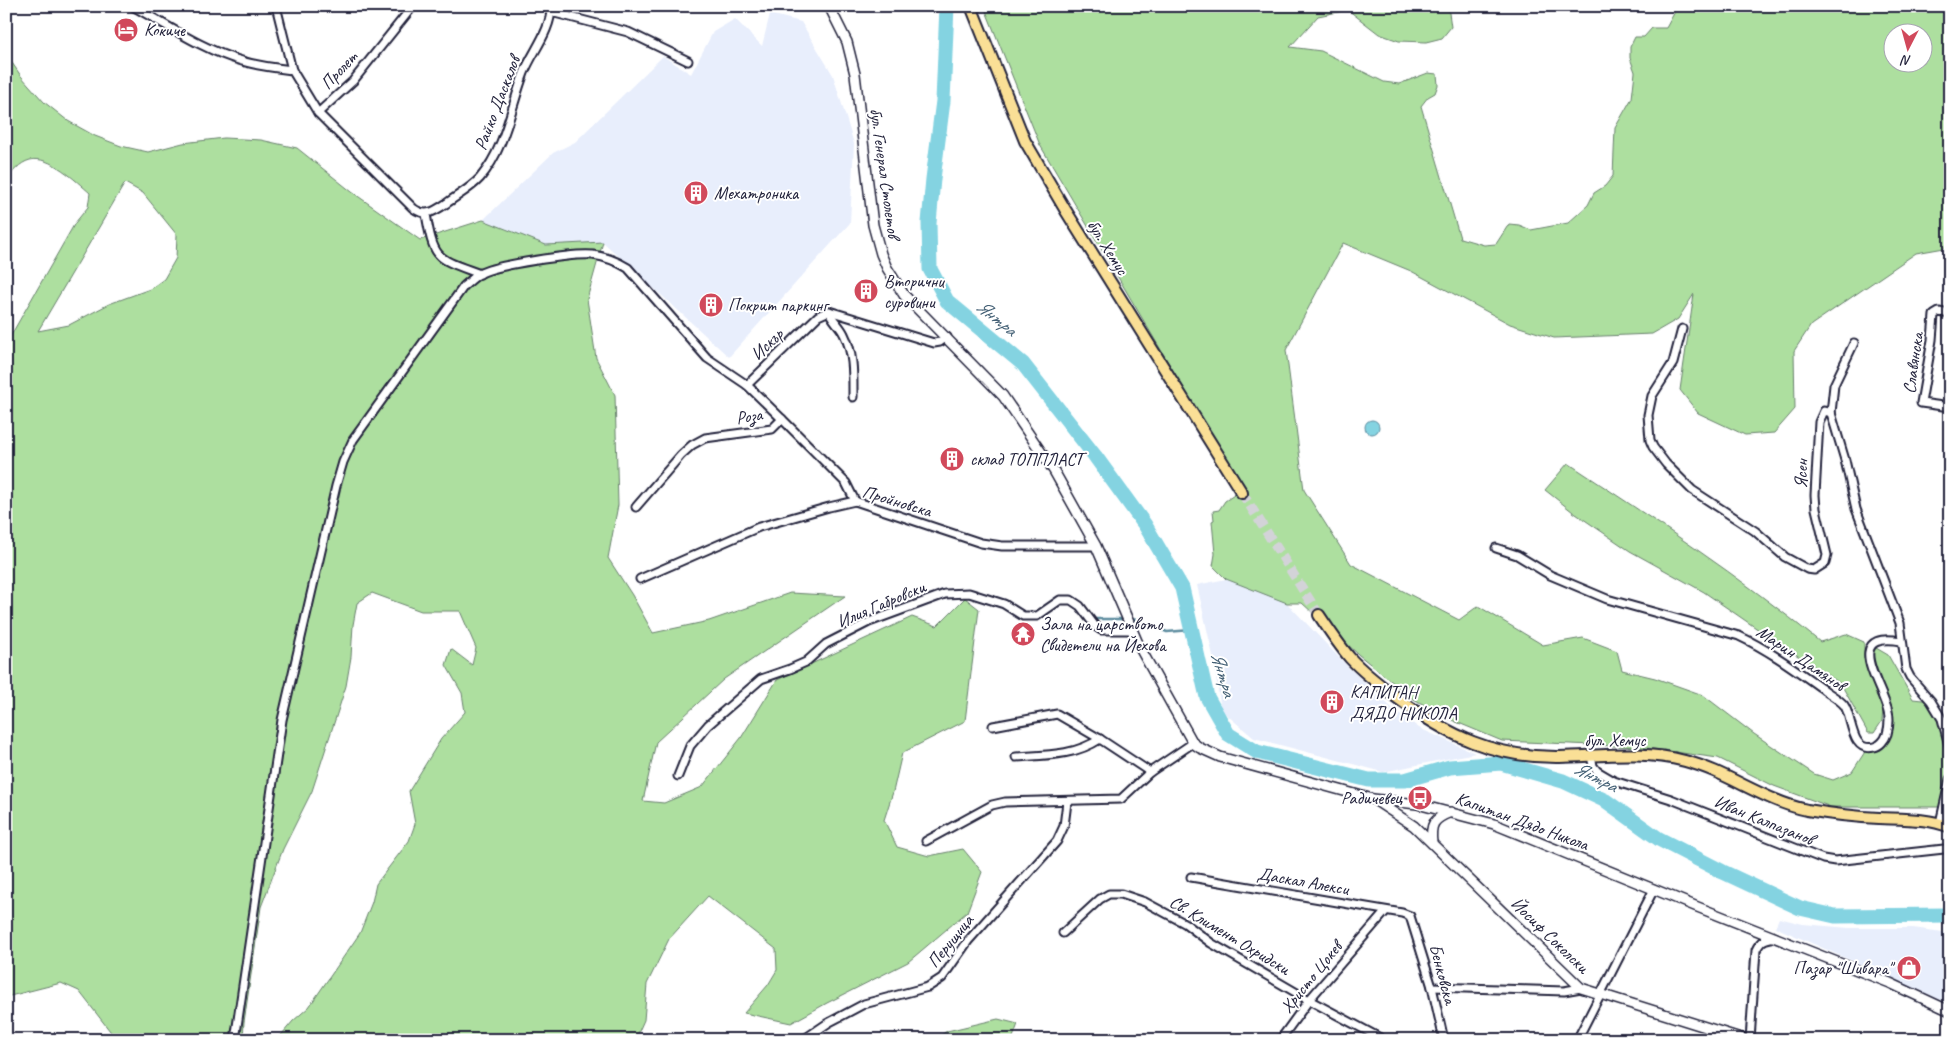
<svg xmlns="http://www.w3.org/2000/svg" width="1956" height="1046" viewBox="0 0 1956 1046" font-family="Caveat,sans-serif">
  <rect width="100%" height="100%" fill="#fff"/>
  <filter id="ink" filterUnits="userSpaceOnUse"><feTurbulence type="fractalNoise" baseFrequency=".02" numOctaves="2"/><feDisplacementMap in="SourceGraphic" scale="10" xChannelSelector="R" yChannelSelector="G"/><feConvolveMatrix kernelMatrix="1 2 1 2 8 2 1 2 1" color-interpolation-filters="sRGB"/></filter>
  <g filter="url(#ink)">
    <g fill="#e8eefc">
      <polygon points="770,14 801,22 833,75 854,144 850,223 729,357 603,242 546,245 483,220 553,153 575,142 663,56 691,74 713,32 735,19 762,46"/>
      <polygon points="1226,579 1287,603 1349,668 1391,707 1419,728 1475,753 1383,772 1254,738 1221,710 1213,656 1197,585"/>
      <polygon points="1779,918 1803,924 1849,928 1913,928 1950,933 1950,1004 1775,927"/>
    </g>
    <g fill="#addf9f" stroke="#68806d" fill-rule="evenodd">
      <path d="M984,6h464l3,21 -9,11 -16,4 -27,-1 -20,-7 -31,-24 -30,6 -28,31 31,4 63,31 15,2 29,-11 9,1 1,11 -3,8 -7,4 -7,9 39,132 24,7 12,-1 13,-20 10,1 12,5 37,-7 20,-18 6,-12 11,-7 8,-10 2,-48 17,-30 3,-26 -5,-14v-11l5,-10h9l8,-9h14l12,-22h272v241l-34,6 -105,72 -17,26 1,58 -21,24 -29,2 -47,-22 -18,-23 14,-96 -16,25 -26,15 -98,4 -44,-14 -99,-53 -68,-28 -57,107 18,140 47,74 108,56 19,-14 65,39 40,-7 34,13 5,19 33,8 48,17 51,39 60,40 19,6 19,-8 16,-25h7l14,-21 -20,-61 2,-20 17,10 25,44 18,2c23,37 21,65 13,106h-113l-57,-21 -56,-28 -79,-11 -137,-6 -53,-22 -37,-21 -53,-43 -57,-52h-15l-61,-24 -13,-13 2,-12 -3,-33 2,-1 -1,-9 6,-1 6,-9 20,-13 -41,-65 -164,-278zM1894,32h30v30h-30z"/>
      <path d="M6,54l15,22 23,26 24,19 27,15 26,10 27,6 35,-9 41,-5 37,2 36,8 55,44 68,48 63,-20 63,25 57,-3 -16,57 9,59 19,37 3,110 -10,53 24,37 21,38 56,-12 81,-28 55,3 -121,83 -68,63 -13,59 21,2 38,-16 39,-49 36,-58 135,-63 25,9 28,-28 14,11 -14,112 -63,32 -9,39 -9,28 13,27 32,9 34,-7 19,23 -15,40 -59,50 -81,41 -36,20 -47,-10 24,-28 9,-15 -1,-21 -68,-53 -39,43 -22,45 -3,36 -9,20h-358l16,-19 16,-14 51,-74 12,-31 4,-18 33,-43 6,-17 -6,-33 32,-52 24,-27 -3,-19 -16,-28 5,-16 21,16 4,-17 -16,-37h-39l-49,-18 -15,10 -4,22 -2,32 -5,29 -34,105 -29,58 -22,58 -17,115 -1,18h-126l-38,-49 -18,-8 -55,14v-653l69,-121 13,-16 2,-14c-14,-12 -40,-38 -60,-33 -11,3 -17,12 -24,20zM125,183l18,10 34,42 -1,23 -12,21 -14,10 -41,15 -40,21 -31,6z"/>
      <path d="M1568,463c86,57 172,113 252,179l26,-8 18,8v15l19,51 -1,13 -8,12h-6l-27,-49 -69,-45 -68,-47 -74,-41 -57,-39 -28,-22z"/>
      <polygon points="998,1019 1018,1024 1012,1040 934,1040 947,1031"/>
    </g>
    <circle fill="#84d3e1" stroke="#5d8c9f" cx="1372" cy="427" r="7"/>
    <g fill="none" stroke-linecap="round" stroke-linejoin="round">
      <g stroke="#5d8c9f" stroke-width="2.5">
        <polyline points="1096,619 1125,619"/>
        <polyline points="1130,619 1138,620 1167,632 1191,630"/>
      </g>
      <polyline stroke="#84d3e1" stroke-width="15" points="947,6 943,101 933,179 929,223 930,269 947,301 1023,364 1095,456 1145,525 1182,588 1207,697 1228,734 1257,752 1369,780 1405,780 1450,767 1501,763 1563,781 1606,801 1659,839 1723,872 1800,908 1835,916 1950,915"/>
      <polyline stroke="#d3d3d8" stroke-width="10" stroke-dasharray="10 5" stroke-linecap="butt" points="1242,493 1319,615"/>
      <defs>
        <g id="minor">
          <path d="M276,6l16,64 26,43 95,95c13,10 22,3 34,-5 11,-8 24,-15 33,-25 25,-29 31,-71 44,-105 8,-21 28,-43 27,-67"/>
          <path d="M134,7c33,18 71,44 108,54 16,5 33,7 50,9"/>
          <polyline points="551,12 628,32 688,61"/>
          <polyline points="318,113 353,81 413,6"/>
          <path d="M426,214c8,47 11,44 54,60"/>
          <path d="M829,311c3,9 11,14 15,23 10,20 9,41 9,63"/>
          <polyline points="1950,314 1939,312 1934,315 1932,340 1921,403 1950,407"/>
          <polyline points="1682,329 1673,363 1652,396 1648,415 1650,440 1653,447 1666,464 1692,490 1755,531 1785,557 1807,569 1814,570 1825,563 1827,555 1816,509 1815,495 1819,422 1824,411 1831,413"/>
          <polyline points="747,385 818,316 829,311 934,343 940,342 947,337"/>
          <polyline points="1831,413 1845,460 1856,509 1900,623 1906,669 1910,677 1931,701 1942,719 1950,749"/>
          <polyline points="1831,413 1834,385 1854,343"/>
          <polyline points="636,507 681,455 692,445 705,438 772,429 782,419 846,483 855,501"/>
          <path d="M1496,548l21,7 33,20 57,24 132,37c30,14 57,34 84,53 6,5 16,10 21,16 9,12 6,48 30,42 6,-1 11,-7 13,-13 2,-7 3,-14 1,-22 -6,-27 -47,-81 13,-71"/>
          <polyline points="640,579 759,527 829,507 855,501 981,543 1002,546 1096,546"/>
          <polyline points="993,726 1057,714 1100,739 1150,772"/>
          <polyline points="1591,755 1593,766 1597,771 1614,781 1671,799 1823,859 1835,861 1944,849"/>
          <path d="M1016,757c31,-2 58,-1 84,-18"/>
          <polyline points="678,776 690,746 708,725 761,679 790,669 806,662 826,644 869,622 945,594 969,593 1004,604 1023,616 1037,616 1060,600 1071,600 1080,606 1095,626 1101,630 1131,630"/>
          <polyline points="1940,823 1950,779"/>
          <polyline points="926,841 992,805 1005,802 1121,799 1150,772 1193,743"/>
          <polyline points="1191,877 1402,913 1410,916 1432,987 1444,1040"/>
          <polyline points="1063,933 1100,899 1109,894 1121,894 1145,902 1186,924 1211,943 1309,1000 1384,1040"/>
          <polyline points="1432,987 1564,991 1581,988"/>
          <polyline points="1708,1029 1709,1040"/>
          <path d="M235,1040l47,-320 54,-234 7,-24 10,-22 111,-154c5,-4 10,-9 15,-12 16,-9 95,-21 114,-19 13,2 24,6 35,13l79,90 40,27 35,34"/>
          <polyline points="803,1040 828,1023 864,1004 928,987 942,978 968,941 1057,841 1064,826 1067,802"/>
          <polyline points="1280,1040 1309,1000 1386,911"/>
          <polyline points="1577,1040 1654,889"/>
          <path d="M1750,1040l6,-90c5,-10 8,-11 19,-13"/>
        </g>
        <g id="tertiary">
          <polyline points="829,6 847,42 855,74 873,225 881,254 887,268 904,295 1003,396 1054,471 1096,546 1140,648 1193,743 1200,748 1220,757 1373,799 1417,804 1494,824 1695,906 1890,983 1950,1011"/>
          <polyline points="1376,801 1414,826 1581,988 1747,1040"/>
          <path d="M1432,843c-2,-19 1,-24 19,-31"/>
        </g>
        <g id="primary">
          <polyline points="971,6 1025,141 1066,211 1242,493"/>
          <path d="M1319,615c10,15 20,30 31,43 14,15 31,28 46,39 52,39 98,61 164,60 42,-1 83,-7 125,4 43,11 79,40 122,49 24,4 48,7 72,8 24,1 49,0 71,9"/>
        </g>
      </defs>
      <use href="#minor" stroke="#22223b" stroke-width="11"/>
      <use href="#tertiary" stroke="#22223b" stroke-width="12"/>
      <use href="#primary" stroke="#22223b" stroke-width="14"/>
      <use href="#minor" stroke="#fff" stroke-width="7"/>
      <use href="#tertiary" stroke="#fff" stroke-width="9"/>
      <use href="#primary" stroke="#fadf96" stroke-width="10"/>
    </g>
  </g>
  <defs>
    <symbol id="hotel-disc" viewBox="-11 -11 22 22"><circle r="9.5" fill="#d1495b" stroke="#fff"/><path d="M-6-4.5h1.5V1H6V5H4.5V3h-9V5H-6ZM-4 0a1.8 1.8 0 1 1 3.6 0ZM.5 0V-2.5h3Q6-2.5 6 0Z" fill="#fff"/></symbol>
    <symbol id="building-disc" viewBox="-11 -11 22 22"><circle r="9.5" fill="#d1495b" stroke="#fff"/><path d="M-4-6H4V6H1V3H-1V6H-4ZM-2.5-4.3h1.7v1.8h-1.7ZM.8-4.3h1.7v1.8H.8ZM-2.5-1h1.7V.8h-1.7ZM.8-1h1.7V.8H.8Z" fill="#fff"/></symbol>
    <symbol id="temple-disc" viewBox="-11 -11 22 22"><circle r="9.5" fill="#d1495b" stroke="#fff"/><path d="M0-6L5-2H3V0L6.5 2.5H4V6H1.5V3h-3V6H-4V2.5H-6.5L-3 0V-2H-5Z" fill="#fff"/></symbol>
    <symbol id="bus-disc" viewBox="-11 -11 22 22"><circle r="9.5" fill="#d1495b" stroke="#fff"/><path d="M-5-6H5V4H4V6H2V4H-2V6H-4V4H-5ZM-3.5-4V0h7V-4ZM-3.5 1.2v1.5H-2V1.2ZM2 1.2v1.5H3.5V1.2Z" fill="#fff"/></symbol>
    <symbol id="shop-disc" viewBox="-11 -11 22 22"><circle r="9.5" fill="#d1495b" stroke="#fff"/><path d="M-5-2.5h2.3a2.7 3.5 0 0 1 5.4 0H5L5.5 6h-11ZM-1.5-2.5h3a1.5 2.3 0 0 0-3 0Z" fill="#fff"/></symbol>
  </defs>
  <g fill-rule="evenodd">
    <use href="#hotel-disc" x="112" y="16" width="28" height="28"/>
    <use href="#building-disc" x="682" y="179" width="28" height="28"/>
    <use href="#building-disc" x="852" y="277" width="28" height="28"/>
    <use href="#building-disc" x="697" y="291" width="28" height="28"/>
    <use href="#building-disc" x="938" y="445" width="28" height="28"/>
    <use href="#temple-disc" x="1009" y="620" width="28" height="28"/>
    <use href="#building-disc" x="1318" y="688" width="28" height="28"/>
    <use href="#bus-disc" x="1406" y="784" width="28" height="28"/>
    <use href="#shop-disc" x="1895" y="954" width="28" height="28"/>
  </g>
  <g text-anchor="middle" stroke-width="4" stroke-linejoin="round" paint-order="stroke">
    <g font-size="18" fill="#22223b" stroke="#fff" text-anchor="start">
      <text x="144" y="36">Кокиче</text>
      <text x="714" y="199">Мехатроника</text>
      <text x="884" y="287">Вторични<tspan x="884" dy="21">суровини</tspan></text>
      <text x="728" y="311">Покрит паркинг</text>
      <text x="970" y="465">склад ТОППЛАСТ</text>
      <text x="1040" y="630">Зала на царството<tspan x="1040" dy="21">Свидетели на Йехова</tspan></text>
      <text x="1350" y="698">КАПИТАН<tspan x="1350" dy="21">ДЯДО НИКОЛА</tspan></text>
      <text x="1402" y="804" text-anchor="end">Радичевец</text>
      <text x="1892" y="974" text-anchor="end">Пазар ''Шивара''</text>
    </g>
    <g font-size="18" fill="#22223b" stroke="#fff">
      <text transform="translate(339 70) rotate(-47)" y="6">Пролет</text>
      <text transform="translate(497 103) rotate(-69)" y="6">Райко Даскалов</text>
      <text transform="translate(885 173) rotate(82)" y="6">бул. Генерал Столетов</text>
      <text transform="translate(1108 247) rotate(58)" y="6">бул. Хемус</text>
      <text transform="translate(767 344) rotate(-44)" y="6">Искър</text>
      <text transform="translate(1913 363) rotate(-82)" y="6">Славянска</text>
      <text transform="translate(749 416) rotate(-9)" y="6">Роза</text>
      <text transform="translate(1801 474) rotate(-88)" y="6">Ясен</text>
      <text transform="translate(897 501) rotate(17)" y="6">Пройновска</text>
      <text transform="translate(881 604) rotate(-23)" y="6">Илия Габровски</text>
      <text transform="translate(1801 658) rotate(34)" y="6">Марин Дамянов</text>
      <text x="1615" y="746">бул. Хемус</text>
      <text transform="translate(1764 820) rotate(22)" y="6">Иван Калпазанов</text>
      <text transform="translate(1522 821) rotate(20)" y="6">Капитан Дядо Никола</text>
      <text transform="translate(1303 881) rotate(10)" y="6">Даскал Алекси</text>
      <text transform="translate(1230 935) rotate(31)" y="6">Св. Климент Охридски</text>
      <text transform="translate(1550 935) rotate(44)" y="6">Йосиф Соколски</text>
      <text transform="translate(950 941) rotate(-51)" y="6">Перущица</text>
      <text transform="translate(1443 974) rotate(75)" y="6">Бенковска</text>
      <text transform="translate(1311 977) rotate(-51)" y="6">Христо Цокев</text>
    </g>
    <g font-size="19" font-style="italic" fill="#446075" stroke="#fff">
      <text transform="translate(997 317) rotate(39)" y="7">Янтра</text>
      <text transform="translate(1224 674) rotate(73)" y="7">Янтра</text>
      <text transform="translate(1596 776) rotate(27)" y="7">Янтра</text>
    </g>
  </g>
  <rect width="1956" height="1046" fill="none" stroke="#fff" stroke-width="25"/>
  <rect x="12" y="12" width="1931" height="1021" fill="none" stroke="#22223b" stroke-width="2" filter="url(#ink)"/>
  <g transform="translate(1908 48) rotate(186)"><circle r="24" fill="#ffffff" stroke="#a7a7b1"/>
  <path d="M0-4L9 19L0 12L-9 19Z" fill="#d1495b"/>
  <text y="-8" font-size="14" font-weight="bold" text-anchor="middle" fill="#22223b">N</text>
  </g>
</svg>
